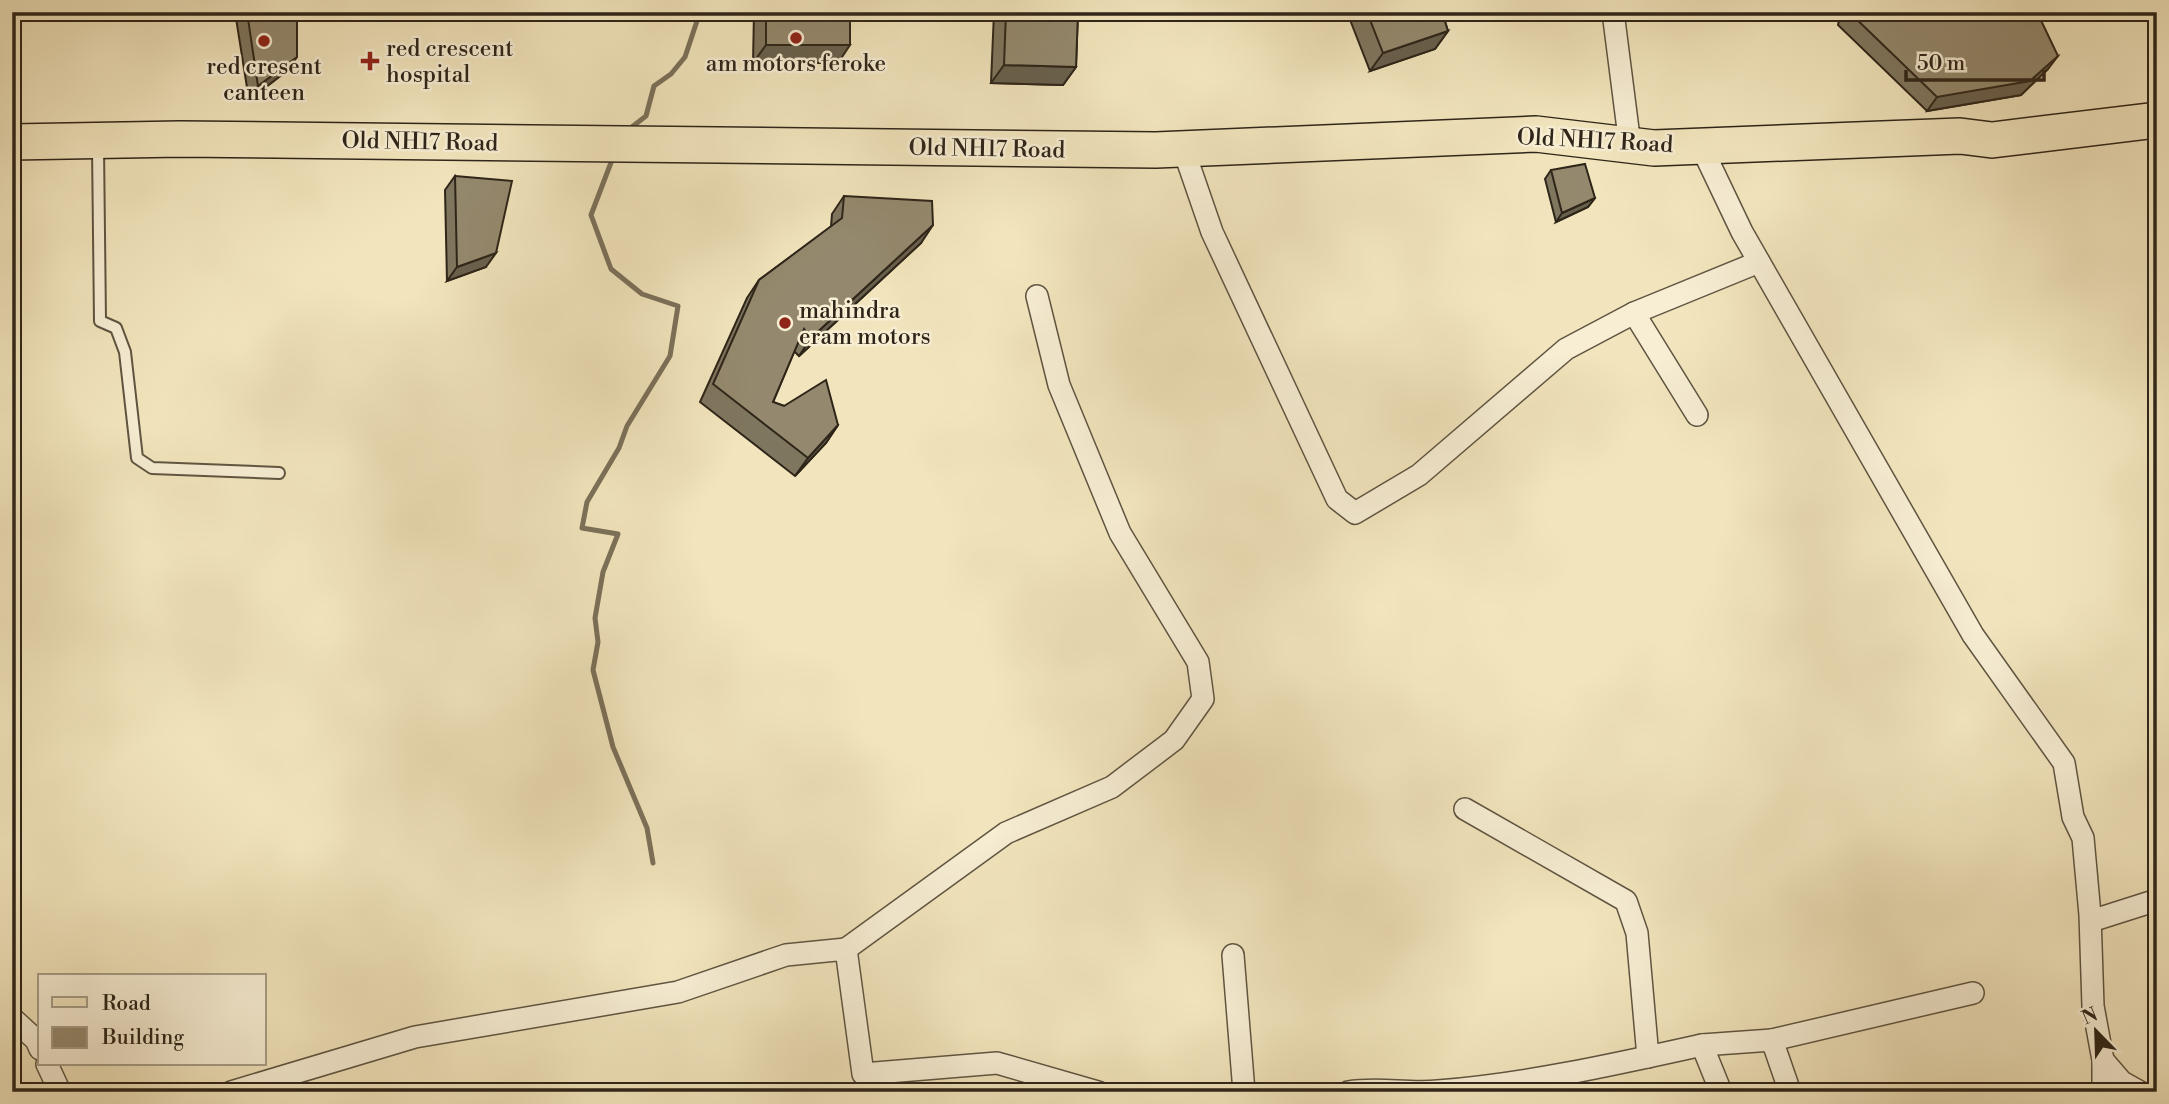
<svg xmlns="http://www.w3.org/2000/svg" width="2169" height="1104" viewBox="0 0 2169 1104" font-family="'Libre Bodoni',serif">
  <rect width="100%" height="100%" fill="#f2e5bd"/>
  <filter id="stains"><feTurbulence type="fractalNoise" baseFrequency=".00286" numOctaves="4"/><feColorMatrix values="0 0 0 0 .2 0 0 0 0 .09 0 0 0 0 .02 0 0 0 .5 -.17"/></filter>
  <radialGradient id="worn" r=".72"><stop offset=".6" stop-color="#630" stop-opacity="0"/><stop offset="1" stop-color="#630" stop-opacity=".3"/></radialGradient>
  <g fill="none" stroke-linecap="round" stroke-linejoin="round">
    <g stroke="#7b715a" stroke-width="5">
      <polyline points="628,130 646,116 654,86 671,74 685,57 700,12"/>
      <polyline points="612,160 591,215 611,269 642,294 678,306 670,356 627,426 619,448 587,502 582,528 618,534 603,572 595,618 598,642 593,670 613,747 647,828 653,863"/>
    </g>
    <defs>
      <polyline id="service" points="98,147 100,321 116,328 125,352 137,458 152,468 279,473"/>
      <g id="minor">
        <polyline points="1613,12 1630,145"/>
        <polyline points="1700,144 1742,232 1973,635 2064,763 2073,817 2083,838 2090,915 2093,1006 2103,1060 2103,1092"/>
        <polyline points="1183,148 1212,232 1337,499 1355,513 1419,475 1566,349 1634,313 1759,262"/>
        <polyline points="1634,313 1697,415"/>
        <polyline points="1465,809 1626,901 1637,933 1648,1057"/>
        <polyline points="2091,921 2157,900"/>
        <polyline points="846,949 1006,833 1112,787 1174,740 1203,699 1198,662 1120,533 1059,385 1037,296"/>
        <polyline points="1233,955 1244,1092"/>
        <polyline points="12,1018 36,1040 40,1049"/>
        <polyline points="1772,1040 1973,993"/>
        <polyline points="1702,1045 1772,1040 1790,1092"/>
        <polyline points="2103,1060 2122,1082 2140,1092"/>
        <polyline points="47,1064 60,1092"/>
        <polyline points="231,1092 415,1037 678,992 786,955 846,949 863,1074 997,1063 1098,1092"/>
        <path d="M1348,1092c30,-5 60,2 90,-1 89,-7 178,-27 264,-46l19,47"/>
      </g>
      <polyline id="primary" points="12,142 180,139 1156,150 1536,134 1654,148 1960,136 1992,140 2157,120"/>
    </defs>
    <use href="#service" stroke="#5f5542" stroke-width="14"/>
    <use href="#minor" stroke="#5f5542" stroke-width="24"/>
    <use href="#primary" stroke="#2e2519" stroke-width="38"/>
    <use href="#service" stroke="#f7eed4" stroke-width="10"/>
    <use href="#minor" stroke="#f7eed4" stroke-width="21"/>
    <use href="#primary" stroke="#f2e5bd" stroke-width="35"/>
  </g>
  <g fill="#7f765f" stroke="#2e2519" stroke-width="2">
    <polygon points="235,12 297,12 288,70 249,100"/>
    <polygon points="754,12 850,12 838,63 753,63"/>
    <polygon points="994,12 1078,12 1076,67 1063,85 991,83"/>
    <polygon points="1347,12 1442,12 1448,31 1435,49 1370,71"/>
    <polygon points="1841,12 2037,12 2048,69 2021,95 1927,111 1838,25"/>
    <polygon points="1551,170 1595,198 1588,207 1556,222 1545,179"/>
    <polygon points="455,176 486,267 447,281 445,190"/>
    <polygon points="844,196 921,243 799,356 794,351 773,402 838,425 826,443 795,476 700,402 747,298 759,280 831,227 832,214"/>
  </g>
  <g fill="#68604d" stroke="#2e2519" stroke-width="2">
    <polygon points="1448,31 1435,49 1370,71 1383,53"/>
    <polygon points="766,45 850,45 838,63 753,63"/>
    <polygon points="2058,56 2048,69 2021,95 1927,111 1937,97"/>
    <polygon points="297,57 288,70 249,100 258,86"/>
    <polygon points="1004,65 1076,67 1063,85 991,83"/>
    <polygon points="1595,198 1588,207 1556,222 1562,213"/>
    <polygon points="933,225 921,243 799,356 811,338"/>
    <polygon points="496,253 486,267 447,281 457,267"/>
    <polygon points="838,425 826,443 795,476 808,458"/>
  </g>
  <g fill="#94896e" stroke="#2e2519" stroke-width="2">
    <polygon points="247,12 297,12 297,57 258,86"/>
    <rect x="766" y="12" width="84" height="33"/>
    <polygon points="1006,12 1078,12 1076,67 1004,65"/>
    <polygon points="1367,12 1442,12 1448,31 1383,53"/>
    <polygon points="1849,12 2037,12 2058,56 2030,81 1937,97"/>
    <polygon points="1585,164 1595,198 1562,213 1551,170"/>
    <polygon points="455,176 512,181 496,253 457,267"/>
    <polygon points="844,196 932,201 933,225 811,338 804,329 773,402 784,406 826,380 838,425 808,458 713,384 759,280 842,218"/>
    <polygon points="12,255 16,295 12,296"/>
  </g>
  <g fill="#8f2418" stroke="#f7eed4" stroke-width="2.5">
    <circle cx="796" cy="38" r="7"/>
    <circle cx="264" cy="41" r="7"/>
    <path d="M366.5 50.5h7v7h7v7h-7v7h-7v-7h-7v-7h7z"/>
    <circle cx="785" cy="323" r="7"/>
  </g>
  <g text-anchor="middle" stroke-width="5" stroke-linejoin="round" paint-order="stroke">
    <g font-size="23" fill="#2e2519" stroke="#f7eed4" text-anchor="start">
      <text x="386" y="56">red crescent<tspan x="386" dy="26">hospital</tspan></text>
      <text x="796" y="71" text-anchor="middle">am motors feroke</text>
      <text x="264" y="74" text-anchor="middle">red cresent<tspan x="264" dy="26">canteen</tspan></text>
      <text x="799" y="318">mahindra<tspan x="799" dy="26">eram motors</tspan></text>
    </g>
    <g font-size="23" fill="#2e2519" stroke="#f7eed4">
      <text transform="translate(1595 140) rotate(3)" y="8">Old NH17 Road</text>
      <text transform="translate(420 141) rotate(1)" y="8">Old NH17 Road</text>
      <text transform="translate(987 148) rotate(1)" y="8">Old NH17 Road</text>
    </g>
  </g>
  <rect width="2169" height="1104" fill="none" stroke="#f2e5bd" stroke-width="42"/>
  <rect x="14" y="14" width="2141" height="1076" fill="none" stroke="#2e2519" stroke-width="3.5"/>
  <rect x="21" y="21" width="2127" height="1062" fill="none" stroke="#2e2519" stroke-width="2"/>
  <rect x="38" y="974" width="228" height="91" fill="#f7eed4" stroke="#a79e89" stroke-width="2"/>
  <rect x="52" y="997" width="35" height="10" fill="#f2e5bd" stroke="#a79e89" stroke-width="2"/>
  <text x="102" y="1010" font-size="21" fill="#2e2519">Road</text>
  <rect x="52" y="1027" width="35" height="21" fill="#94896e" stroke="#a79e89" stroke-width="2"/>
  <text x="102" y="1044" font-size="21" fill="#2e2519">Building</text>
  <g transform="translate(2096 1031) rotate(337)" stroke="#f7eed4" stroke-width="5" paint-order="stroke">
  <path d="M0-5L12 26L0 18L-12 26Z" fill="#2e2519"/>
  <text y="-10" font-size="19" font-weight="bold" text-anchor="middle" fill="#2e2519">N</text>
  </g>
  <path d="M1906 70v10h138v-10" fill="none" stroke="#2e2519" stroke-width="3.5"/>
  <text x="1917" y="70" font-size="21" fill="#2e2519" stroke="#f7eed4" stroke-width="5" paint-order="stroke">50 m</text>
  <rect width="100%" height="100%" filter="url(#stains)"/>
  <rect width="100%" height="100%" fill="url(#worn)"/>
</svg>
